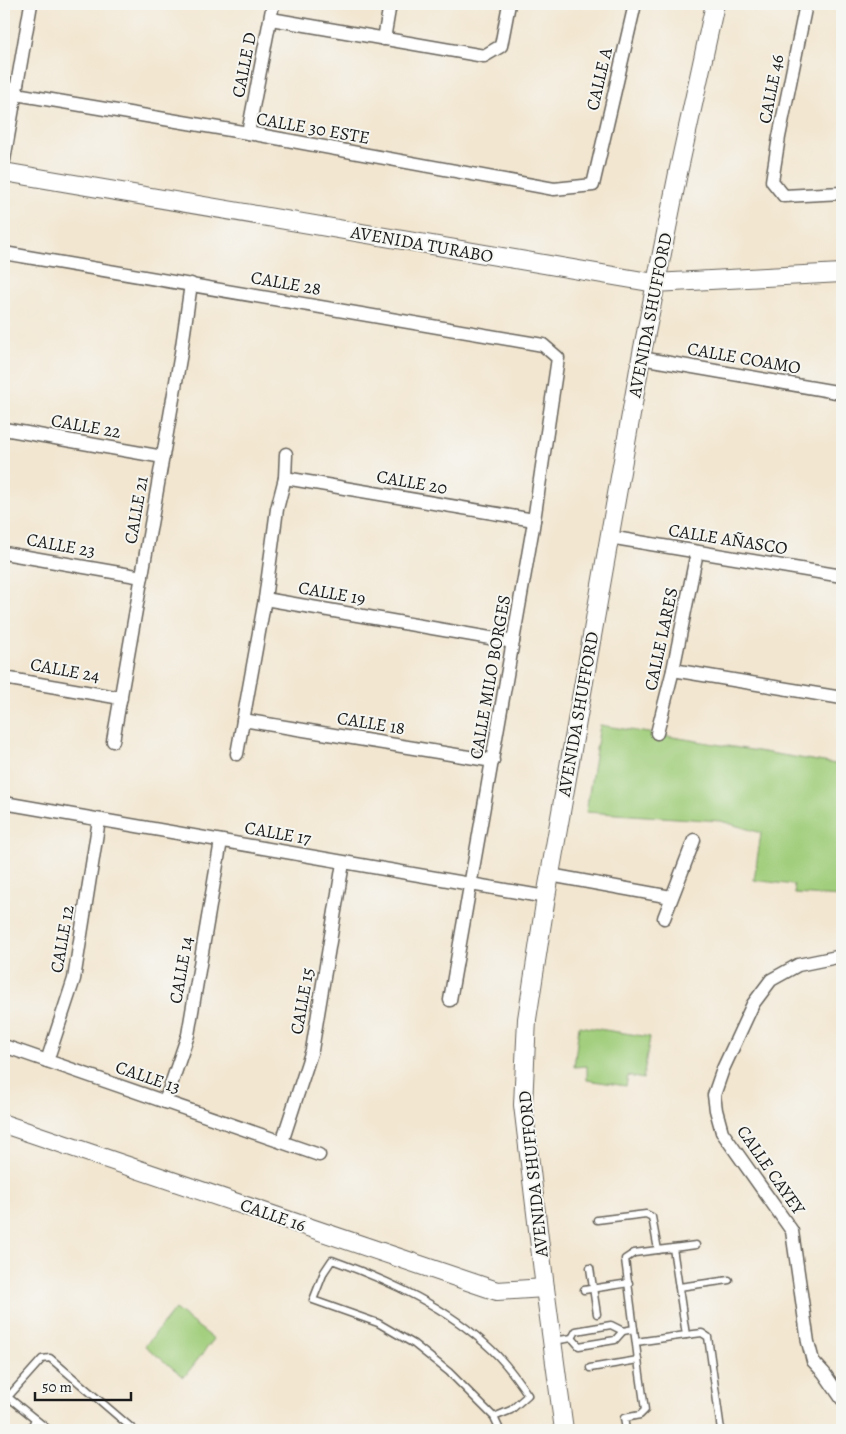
<svg xmlns="http://www.w3.org/2000/svg" width="846" height="1434" viewBox="0 0 846 1434" font-family="Alegreya,serif">
  <rect width="100%" height="100%" fill="#f6f6f2"/>
  <filter id="ink" filterUnits="userSpaceOnUse"><feTurbulence type="fractalNoise" baseFrequency=".02" numOctaves="2"/><feDisplacementMap in="SourceGraphic" scale="10" xChannelSelector="R" yChannelSelector="G"/><feConvolveMatrix kernelMatrix="1 2 1 2 8 2 1 2 1" color-interpolation-filters="sRGB"/></filter>
  <filter id="wash" filterUnits="userSpaceOnUse"><feTurbulence type="fractalNoise" baseFrequency=".0096" numOctaves="4" result="noise"/><feDisplacementMap in="SourceGraphic" scale="20" xChannelSelector="R" yChannelSelector="G"/><feGaussianBlur stdDeviation="1.12" result="paint"/><feColorMatrix in="noise" values="0 0 0 0 0 0 0 0 0 0 0 0 0 0 0 0 0 1.4 0 .05"/><feComposite in="paint" operator="in"/></filter>
  <g filter="url(#wash)">
    <rect width="100%" height="100%" fill="#f2e6d0"/>
    <g fill="#a1ce7b" stroke="#5e754c">
      <polygon points="600,725 842,765 842,897 795,894 794,885 754,880 761,833 721,821 586,812"/>
      <polygon points="579,1026 650,1037 643,1079 628,1076 626,1086 587,1080 587,1066 574,1067"/>
      <polygon points="175,1309 214,1339 184,1377 145,1346"/>
    </g>
  </g>
  <g filter="url(#ink)">
    <g fill="none" stroke-linecap="round" stroke-linejoin="round">
      <defs>
        <g id="lane">
          <polyline points="597,1220 646,1214 652,1217 658,1250"/>
          <polyline points="673,1248 696,1245"/>
          <polyline points="590,1268 597,1314"/>
          <polyline points="679,1287 729,1280"/>
          <polyline points="584,1290 629,1283"/>
          <polyline points="634,1329 625,1259 634,1253 673,1248 686,1335 636,1342"/>
          <polyline points="686,1335 702,1333 708,1337 721,1430"/>
          <polyline points="572,1338 576,1331 611,1325 623,1331 634,1329 638,1360"/>
          <polyline points="572,1338 579,1346 615,1340 623,1331"/>
          <polyline points="553,1341 572,1338"/>
          <polyline points="590,1368 638,1360 645,1410 640,1415 624,1418 626,1430"/>
          <polyline points="8,1397 42,1359 50,1358 134,1430"/>
          <polyline points="4,1403 8,1397 49,1430"/>
          <path d="M494,1417l17,-7 17,-15c-10,-15 -22,-32 -36,-45 -45,-43 -102,-69 -160,-90l-8,12 -11,28 65,23 36,21 35,28 45,45 6,13"/>
          <polyline points="30,1430 35,1419"/>
        </g>
        <g id="street">
          <polyline points="806,4 779,137 772,181 784,196 842,193"/>
          <polyline points="271,19 484,56 501,46 509,4"/>
          <polyline points="384,39 390,4"/>
          <polyline points="4,92 248,133 554,189 593,185 635,4"/>
          <polyline points="248,133 273,4"/>
          <polyline points="4,160 31,4"/>
          <polyline points="4,253 543,345 558,358 533,527 450,1000"/>
          <polyline points="641,358 842,393"/>
          <polyline points="4,429 163,457"/>
          <polyline points="285,478 534,520"/>
          <polyline points="609,537 842,576"/>
          <polyline points="4,553 142,577"/>
          <polyline points="265,599 513,642"/>
          <polyline points="673,670 842,698"/>
          <polyline points="4,678 121,698"/>
          <polyline points="243,720 493,761"/>
          <polyline points="657,733 673,670 697,552"/>
          <polyline points="113,741 181,353 191,284"/>
          <polyline points="237,754 265,599 277,509 285,478 286,454"/>
          <polyline points="4,803 546,897"/>
          <polyline points="550,875 671,897"/>
          <polyline points="664,918 694,840"/>
          <polyline points="842,956 798,965 771,980 753,1004 723,1069 714,1095 716,1110 722,1132 792,1231 808,1342 813,1361 824,1373 842,1399"/>
          <polyline points="4,1046 319,1155"/>
          <polyline points="47,1061 74,979 99,820"/>
          <polyline points="165,1102 188,1035 221,841"/>
          <polyline points="282,1142 312,1050 343,863"/>
        </g>
        <g id="secondary">
          <polyline points="4,172 655,283 842,273"/>
          <polyline points="4,1124 497,1291 545,1288"/>
          <polyline points="564,1430 545,1288 523,1105 527,1019 546,897 641,358 678,173 715,4"/>
        </g>
      </defs>
      <use href="#lane" stroke="#67635b" stroke-width="9"/>
      <use href="#street" stroke="#67635b" stroke-width="15"/>
      <use href="#secondary" stroke="#67635b" stroke-width="20"/>
      <use href="#lane" stroke="#fff" stroke-width="6"/>
      <use href="#street" stroke="#fff" stroke-width="12"/>
      <use href="#secondary" stroke="#fff" stroke-width="18"/>
    </g>
  </g>
  <g text-anchor="middle" stroke-width="4" stroke-linejoin="round" paint-order="stroke">
    <g font-size="18" fill="#1c1c1c" stroke="#f6f6f2">
      <text transform="translate(244 65) rotate(-79)" y="6">CALLE D</text>
      <text transform="translate(599 79) rotate(-77)" y="6">CALLE A</text>
      <text transform="translate(771 89) rotate(-79)" y="6">CALLE 46</text>
      <text transform="translate(313 128) rotate(10)" y="6">CALLE 30 ESTE</text>
      <text transform="translate(422 244) rotate(10)" y="6">AVENIDA TURABO</text>
      <text transform="translate(286 283) rotate(10)" y="6">CALLE 28</text>
      <text transform="translate(650 315) rotate(-79)" y="6">AVENIDA SHUFFORD</text>
      <text transform="translate(744 358) rotate(10)" y="6">CALLE COAMO</text>
      <text transform="translate(86 426) rotate(10)" y="6">CALLE 22</text>
      <text transform="translate(412 482) rotate(10)" y="6">CALLE 20</text>
      <text transform="translate(136 510) rotate(-80)" y="6">CALLE 21</text>
      <text transform="translate(728 539) rotate(9)" y="6">CALLE AÑASCO</text>
      <text transform="translate(61 545) rotate(10)" y="6">CALLE 23</text>
      <text transform="translate(332 593) rotate(10)" y="6">CALLE 19</text>
      <text transform="translate(661 639) rotate(-78)" y="6">CALLE LARES</text>
      <text transform="translate(65 670) rotate(10)" y="6">CALLE 24</text>
      <text transform="translate(490 677) rotate(-80)" y="6">CALLE MILO BORGES</text>
      <text transform="translate(578 714) rotate(-80)" y="6">AVENIDA SHUFFORD</text>
      <text transform="translate(371 723) rotate(9)" y="6">CALLE 18</text>
      <text transform="translate(278 833) rotate(10)" y="6">CALLE 17</text>
      <text transform="translate(62 939) rotate(-80)" y="6">CALLE 12</text>
      <text transform="translate(181 970) rotate(-80)" y="6">CALLE 14</text>
      <text transform="translate(302 1001) rotate(-80)" y="6">CALLE 15</text>
      <text transform="translate(148 1077) rotate(19)" y="6">CALLE 13</text>
      <text transform="translate(771 1170) rotate(55)" y="6">CALLE CAYEY</text>
      <text transform="translate(533 1174) rotate(-96)" y="6">AVENIDA SHUFFORD</text>
      <text transform="translate(273 1215) rotate(19)" y="6">CALLE 16</text>
    </g>
  </g>
  <rect width="846" height="1434" fill="none" stroke="#f6f6f2" stroke-width="20"/>
  <path d="M35 1392v8h96v-8" fill="none" stroke="#1c1c1c" stroke-width="2.5"/>
  <text x="42" y="1392" font-size="15" fill="#1c1c1c" stroke="#f6f6f2" stroke-width="4" paint-order="stroke">50 m</text>
</svg>
